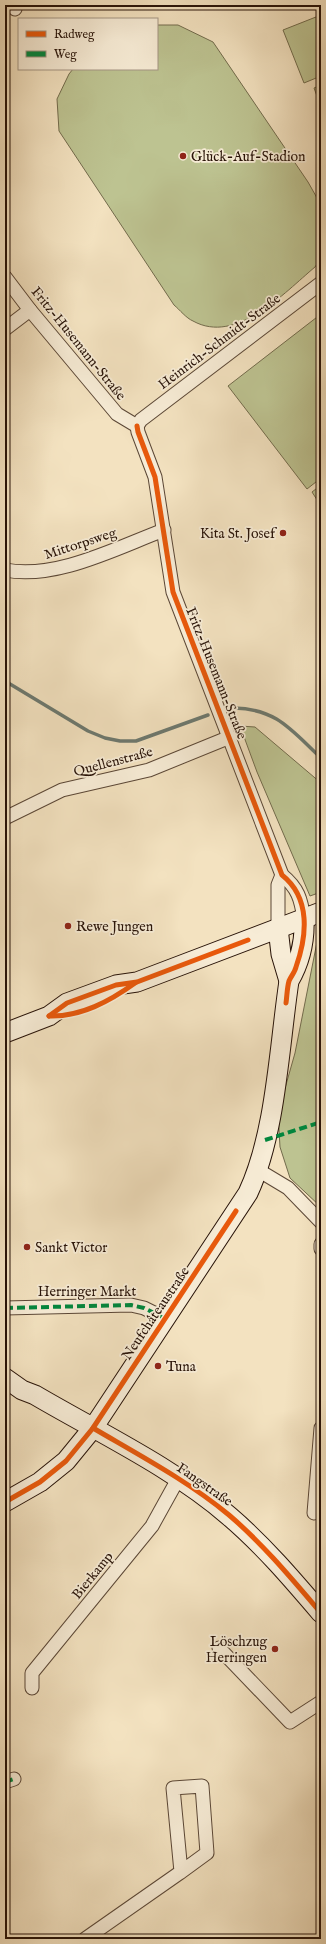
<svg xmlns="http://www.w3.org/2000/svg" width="326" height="1944" viewBox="0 0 326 1944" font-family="'IM FELL English',serif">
  <rect width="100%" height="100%" fill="#f3e2c0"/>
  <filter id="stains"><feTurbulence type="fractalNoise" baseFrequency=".005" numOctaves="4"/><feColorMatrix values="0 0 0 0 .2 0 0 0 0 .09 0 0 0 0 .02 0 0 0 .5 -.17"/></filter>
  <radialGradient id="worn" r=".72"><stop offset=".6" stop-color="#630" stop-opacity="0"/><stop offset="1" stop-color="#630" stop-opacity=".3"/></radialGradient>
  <g fill="#bdc391" stroke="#726b4c">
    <polygon points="321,15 321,76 304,83 283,30"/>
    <path d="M157,25h21l35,17 95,140 13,23v53l-6,9c-31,26 -79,78 -122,54 -7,-3 -13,-11 -19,-16l-115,-174 -2,-32 12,-25 4,-5h84z"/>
    <polygon points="321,85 321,107 314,88"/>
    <polygon points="321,314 321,478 307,489 228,386"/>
    <polygon points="321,485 321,506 312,492"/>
    <polygon points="240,726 255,727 321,783 321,892 310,896 257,772"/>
    <polygon points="321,931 321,1207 290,1178 280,1147 278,1113 295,1053 319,932"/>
  </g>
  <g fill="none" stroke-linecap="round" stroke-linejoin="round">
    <g stroke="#6d796f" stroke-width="3.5">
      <polyline points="5,681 88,731 105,738 120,741 136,741 208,715"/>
      <path d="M234,708c43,1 57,22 87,50"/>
    </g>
    <defs>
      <g id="street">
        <polyline points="14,5 15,9"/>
        <polyline points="5,277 30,310 117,414 137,426"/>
        <polyline points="5,329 30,310"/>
        <path d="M137,426l1,6 17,45 18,115 109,283c16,13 19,24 22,44"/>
        <polyline points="137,426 141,420 321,283"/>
        <path d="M5,570c51,10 111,-22 159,-40"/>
        <polyline points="5,818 62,790 149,770 230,737"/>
        <polyline points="278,928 278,885 282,875"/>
        <polyline points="258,1170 288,1188 321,1222"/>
        <polyline points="321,1244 321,1249"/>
        <polyline points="5,1308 131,1305 144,1308 166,1319"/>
        <polyline points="314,1513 321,1428"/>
        <polyline points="219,1648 290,1722 321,1702"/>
        <polyline points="32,1688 32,1673 152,1526 178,1479"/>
        <polyline points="5,1782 14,1779"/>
        <polyline points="85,1939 178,1874 181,1872 207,1853 202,1786 173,1788 181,1872"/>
      </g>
      <g id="secondary">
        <polyline points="278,928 281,954 289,981"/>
        <polyline points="5,1033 49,1016 67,1003 116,985 137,982 321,912"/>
        <path d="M5,1378l17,12 13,5c63,37 139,73 194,121 34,29 63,63 92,97"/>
        <path d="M5,1502l35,-20 26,-21 27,-33 155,-235c28,-60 31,-145 41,-212 11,-19 16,-40 15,-62"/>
      </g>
    </defs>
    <use href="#street" stroke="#5b4736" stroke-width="15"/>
    <use href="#secondary" stroke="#281308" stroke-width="21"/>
    <use href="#street" stroke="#f7ecd6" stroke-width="13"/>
    <use href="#secondary" stroke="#f7ecd6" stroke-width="19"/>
    <g stroke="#00873e" stroke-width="4" stroke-dasharray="8 4" stroke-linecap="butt">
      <polyline points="265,1140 321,1122"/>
      <polyline points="5,1308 131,1305 144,1308 166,1319"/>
      <polyline points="5,1782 14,1779"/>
    </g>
    <defs>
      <g id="cycleway">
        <path d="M137,426l1,6 17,45 18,115 109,283c29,23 25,61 14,92 -1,5 -5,9 -7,14 -2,7 -2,15 -3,22"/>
        <polyline points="49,1016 67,1003 116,985 137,982 248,940"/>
        <path d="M49,1016c32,1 61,-15 86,-33"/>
        <path d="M93,1428c46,27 95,53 136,87 34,29 63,64 92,98"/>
        <polyline points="5,1502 40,1482 66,1461 93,1428 236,1211"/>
      </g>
    </defs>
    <use href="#cycleway" stroke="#f7ecd6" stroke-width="8"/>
    <use href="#cycleway" stroke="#e8590c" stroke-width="5"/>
  </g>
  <g fill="#8f2418" stroke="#f7ecd6" stroke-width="1.5">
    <circle cx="183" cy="156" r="4"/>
    <circle cx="283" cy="533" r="4"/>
    <circle cx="68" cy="926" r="4"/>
    <circle cx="27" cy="1247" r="4"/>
    <circle cx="158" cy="1366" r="4"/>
    <circle cx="275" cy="1649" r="4"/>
  </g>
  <g text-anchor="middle" stroke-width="3.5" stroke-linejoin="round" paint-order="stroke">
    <g font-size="14" fill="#281308" stroke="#f7ecd6" text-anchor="start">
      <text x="191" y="161">Glück-Auf-Stadion</text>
      <text x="275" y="538" text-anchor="end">Kita St. Josef</text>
      <text x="76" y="931">Rewe Jungen</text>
      <text x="35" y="1252">Sankt Victor</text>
      <text x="166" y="1371">Tuna</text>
      <text x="267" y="1646" text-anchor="end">Löschzug<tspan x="267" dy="16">Herringen</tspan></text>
    </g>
    <g font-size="14" fill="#281308" stroke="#f7ecd6">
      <text transform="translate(219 341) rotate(-37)" y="5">Heinrich-Schmidt-Straße</text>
      <text transform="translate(79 343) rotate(51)" y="5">Fritz-Husemann-Straße</text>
      <text transform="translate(80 543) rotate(-18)" y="5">Mittorpsweg</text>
      <text transform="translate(217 673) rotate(68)" y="5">Fritz-Husemann-Straße</text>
      <text transform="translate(113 761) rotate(-15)" y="5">Quellenstraße</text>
      <text x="87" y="1296">Herringer Markt</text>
      <text transform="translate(155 1313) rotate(-56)" y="5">Neufchâteaustraße</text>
      <text transform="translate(205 1484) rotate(35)" y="5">Fangstraße</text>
      <text transform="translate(92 1575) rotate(-51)" y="5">Bierkamp</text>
    </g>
  </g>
  <rect width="326" height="1944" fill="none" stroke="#f3e2c0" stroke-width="20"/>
  <rect x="6" y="6" width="314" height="1932" fill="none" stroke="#281308" stroke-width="2"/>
  <rect x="10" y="10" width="306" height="1924" fill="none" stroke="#281308"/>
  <rect x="18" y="18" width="140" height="52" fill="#f7ecd6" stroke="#a49584"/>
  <rect x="26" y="31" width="20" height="6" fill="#e8590c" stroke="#a49584"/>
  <text x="54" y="38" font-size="12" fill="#281308">Radweg</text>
  <rect x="26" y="51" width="20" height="6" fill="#00873e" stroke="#a49584"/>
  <text x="54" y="58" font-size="12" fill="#281308">Weg</text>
  <rect width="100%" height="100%" filter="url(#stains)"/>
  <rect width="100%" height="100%" fill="url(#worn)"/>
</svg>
